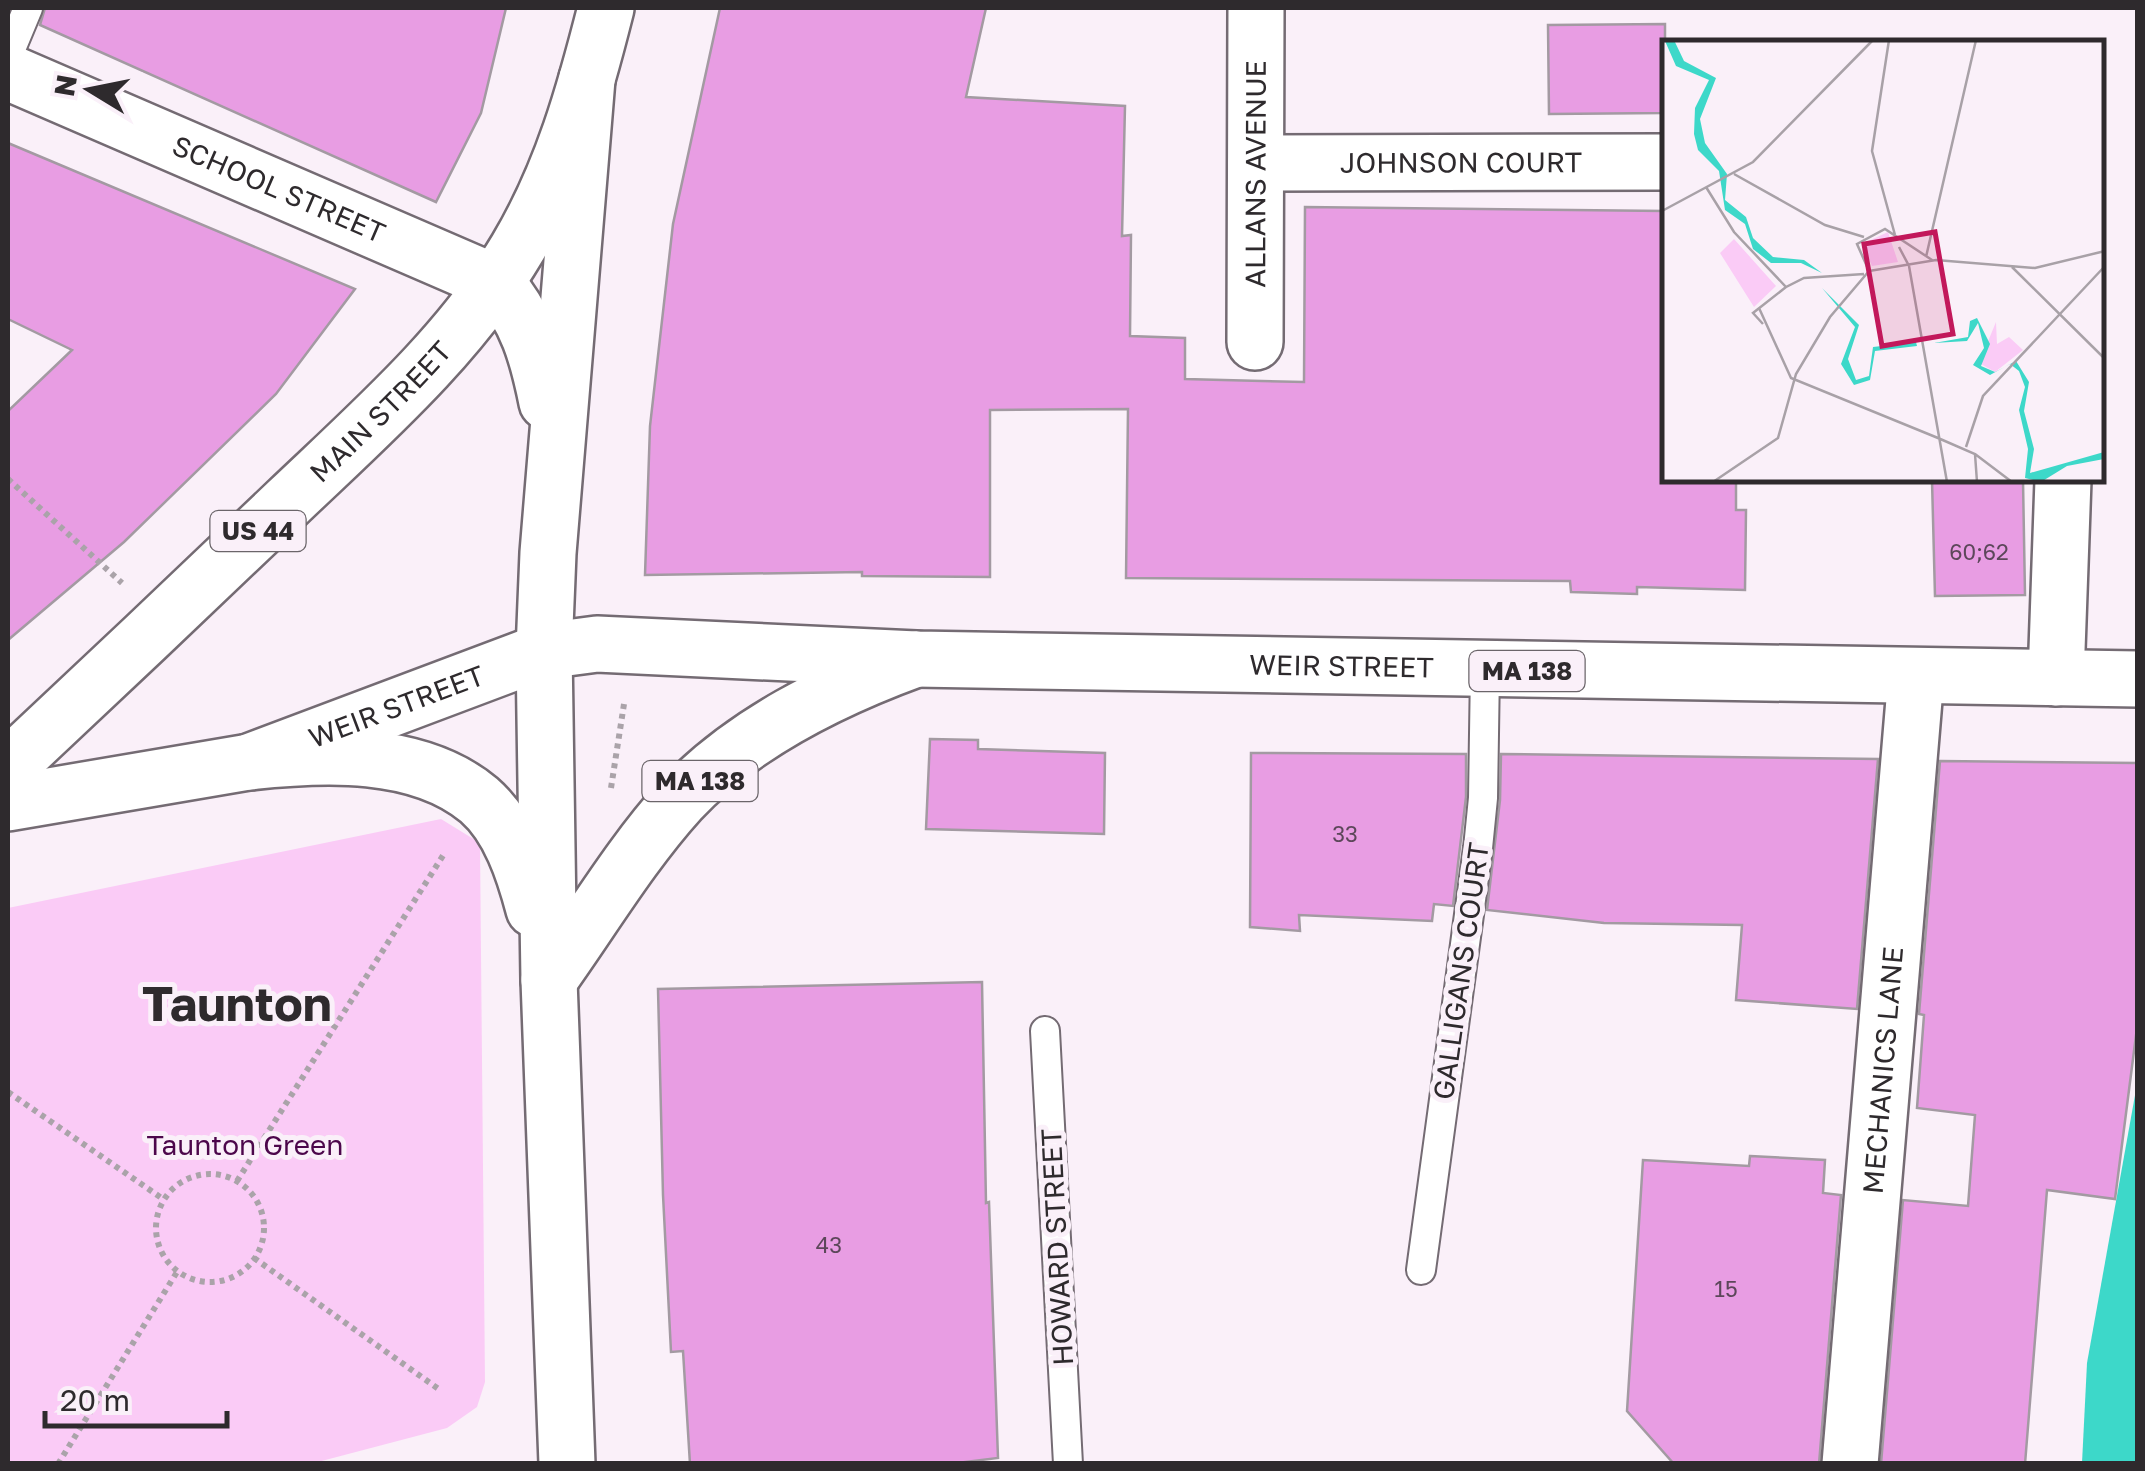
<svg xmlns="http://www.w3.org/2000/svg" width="2145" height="1471" viewBox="0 0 2145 1471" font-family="'Golos Text',sans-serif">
  <rect width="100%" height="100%" fill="#faf0f9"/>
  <polygon fill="#facbf6" points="441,819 480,843 485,1382 477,1407 447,1428 314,1463 8,1463 8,908"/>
  <polygon fill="#3dd8c9" points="2137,1084 2137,1463 2082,1463 2087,1363"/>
  <g fill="#e89de3" stroke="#a39aa2" stroke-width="2.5">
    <polygon points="45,8 506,8 481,113 436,202 40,25"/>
    <polygon points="720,8 986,8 966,97 1125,106 1122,236 1131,235 1130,336 1185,338 1185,379 1304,382 1305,207 1665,211 1665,480 1736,480 1736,510 1746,510 1745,590 1637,587 1637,594 1571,592 1570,581 1126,578 1128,409 990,410 990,577 862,576 862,572 645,575 650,426 673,224"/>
    <polygon points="1665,24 1665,113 1549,114 1548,25"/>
    <polygon points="8,143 355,289 276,394 124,542 8,640 8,411 72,350 8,319"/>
    <polygon points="1932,480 2023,480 2025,595 1935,596"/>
    <polygon points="930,739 978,740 978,749 1105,753 1104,834 926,829"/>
    <polygon points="1251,753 1466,754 1466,797 1453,906 1434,904 1432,921 1299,915 1300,931 1250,927"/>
    <polygon points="1501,754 1878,759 1857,1009 1736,1000 1742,925 1604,923 1487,910 1500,800"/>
    <polygon points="1940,761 2138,763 2138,1020 2115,1199 2047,1190 2025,1464 1881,1464 1903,1200 1968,1206 1975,1115 1917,1108 1924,1015 1919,1014"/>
    <polygon points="982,982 986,1203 989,1202 998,1458 949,1464 690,1464 683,1351 671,1352 663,1195 658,989"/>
    <polygon points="1750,1156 1825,1160 1823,1193 1841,1195 1819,1464 1674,1464 1627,1411 1643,1160 1749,1166"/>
  </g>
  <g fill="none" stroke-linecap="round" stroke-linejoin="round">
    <defs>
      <g id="service">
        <polyline points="8,56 28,8"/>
        <polyline points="1045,1031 1068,1464"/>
        <polyline points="1421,1270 1478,848 1483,798 1485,670"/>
      </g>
      <g id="minor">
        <path id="s1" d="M1256,163l409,-1"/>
        <path id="s2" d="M1255,342l1,-334"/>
        <polyline points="2056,678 2063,480"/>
        <path id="s3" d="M1850,1464l66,-788"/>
      </g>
      <g id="tertiary">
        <path id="s4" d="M8,72l488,211"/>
      </g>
      <g id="primary">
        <path id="s5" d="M8,803l241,-41 295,-111 53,-7 319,15 1222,20"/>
      </g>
      <g id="trunk">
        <path d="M496,283c31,34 42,74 51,119"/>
        <path d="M249,762c73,-8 169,-13 230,38 31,27 45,71 55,109"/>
        <path id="s6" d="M8,767c94,-88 188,-177 281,-266 82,-78 170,-155 228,-252 45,-75 68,-158 89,-241"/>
        <path d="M549,980c43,-60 82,-126 131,-180 63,-67 151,-110 236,-141"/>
        <polyline points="567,1464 549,980 544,651 548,553 587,79"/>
      </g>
    </defs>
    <use href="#service" stroke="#746b73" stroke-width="32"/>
    <use href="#minor" stroke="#746b73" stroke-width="60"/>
    <use href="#tertiary" stroke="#746b73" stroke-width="60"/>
    <use href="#primary" stroke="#746b73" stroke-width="60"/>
    <use href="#trunk" stroke="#746b73" stroke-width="60"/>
    <g stroke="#aaa3a9" stroke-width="6" stroke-dasharray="5 5" stroke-linecap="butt">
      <polyline points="8,479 122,583"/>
      <polyline points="611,788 624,704"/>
      <polyline points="8,1092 163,1199"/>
      <circle cx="210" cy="1228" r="54"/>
      <polyline points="237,1181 444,854"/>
      <polyline points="254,1258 440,1390"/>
      <polyline points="58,1464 177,1272"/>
    </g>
    <use href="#service" stroke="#fff" stroke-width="28"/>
    <use href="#minor" stroke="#fff" stroke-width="55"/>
    <use href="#tertiary" stroke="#fff" stroke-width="55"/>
    <use href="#primary" stroke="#fff" stroke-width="55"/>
    <use href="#trunk" stroke="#fff" stroke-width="55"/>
  </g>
  <g text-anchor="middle" stroke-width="10" stroke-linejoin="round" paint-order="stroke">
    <g font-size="22" fill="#5c475a">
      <text x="1979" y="560">60;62</text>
      <text x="1345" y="842">33</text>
      <text x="829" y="1253">43</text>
      <text x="1726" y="1297">15</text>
    </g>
    <g fill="#faf0f9" stroke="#6b656a" stroke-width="2.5">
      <rect x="210.5" y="511" width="95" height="40" rx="8"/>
      <rect x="1469.5" y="651" width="115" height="40" rx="8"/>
      <rect x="642.5" y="761" width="115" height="40" rx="8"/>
    </g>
    <g font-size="25" font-weight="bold" fill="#2e2a2d">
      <text x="258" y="540">US 44</text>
      <text x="1527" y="680">MA 138</text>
      <text x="700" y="790">MA 138</text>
    </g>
    <g font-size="28" fill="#2e2a2d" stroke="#faf0f9">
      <text dy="10" stroke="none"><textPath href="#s1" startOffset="205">JOHNSON COURT</textPath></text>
      <text dy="10" stroke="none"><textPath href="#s2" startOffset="168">ALLANS AVENUE</textPath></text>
      <text dy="10" stroke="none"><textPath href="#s4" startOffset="295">SCHOOL STREET</textPath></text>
      <text dy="10" stroke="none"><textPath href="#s6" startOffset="515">MAIN STREET</textPath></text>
      <text dy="10" stroke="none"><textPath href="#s5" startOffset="1358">WEIR STREET</textPath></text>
      <text dy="10" stroke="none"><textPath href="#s5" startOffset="402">WEIR STREET</textPath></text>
      <text transform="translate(1461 971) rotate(-82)" y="10">GALLIGANS COURT</text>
      <text dy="10" stroke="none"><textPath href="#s3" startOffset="395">MECHANICS LANE</textPath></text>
      <text transform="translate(1057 1247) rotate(-93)" y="10">HOWARD STREET</text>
    </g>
    <g font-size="28" fill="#4c074b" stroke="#faf0f9">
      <text x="245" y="1155">Taunton Green</text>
    </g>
    <g font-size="48" font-weight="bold" fill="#2e2a2d" stroke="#faf0f9">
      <text x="237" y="1021">Taunton</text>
    </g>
  </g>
  <g transform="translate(1662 40)">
    <rect width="442" height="442" fill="#faf0f9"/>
    <path d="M226,192l10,30 -26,4 -10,-22zM72,199l42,47 -22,21 -34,-54zM334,282l1,22 12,-7 14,13 -28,22 -16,-9z" fill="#facbf6"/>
    <path d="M12,0l10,21 32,17 -16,41 5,24 22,31 -2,26 21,17 7,21 20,19 31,3 18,13 -21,-10h-30l-18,-14 -8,-25 -20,-14 -6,-39 -21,-21 -4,-16 1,-26 14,-28 -33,-14 -11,-25zM160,248l37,37 -11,34 8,21 13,-4 4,-29 43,-5 1,4 -42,5 -5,29 -16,5 -13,-21 14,-37zM315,278l13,26 -9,22 14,6 21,-11 13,21 -5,29 10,38 -4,24 74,-21v7l-37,7 -26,16 -16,-4 3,-29 -9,-39 6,-23 -6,-16 -9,-7 -20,11 -17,-10 11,-17 -6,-25 -11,18 -33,2 34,-6 2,-16z" fill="#3dd8c9"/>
    <path fill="none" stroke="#a8a1a7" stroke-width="2.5" d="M227,0l-17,111 23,84M72,134l91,51 39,12M44,147l28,45 52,55 18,-9 60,-4M0,171l91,-49 120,-122M237,207l10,19 38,216M264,217l50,-217M350,227l93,92M207,231l67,-11 99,8 70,-17M207,231l-12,-27 28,-15 47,31M97,268l32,70 147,60M101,284l-10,-11 33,-26M276,398l37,16 2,28M304,407l17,-51 122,-130M313,414l37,28M51,442l65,-44 18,-64 34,-57 39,-46"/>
    <path fill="#c2185b" fill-opacity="0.15" stroke="#c2185b" stroke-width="5" d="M273,192l18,102 -71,12 -18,-102z"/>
    <rect width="442" height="442" fill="none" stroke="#2e2a2d" stroke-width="5"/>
  </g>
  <rect width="2145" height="1471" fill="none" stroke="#2e2a2d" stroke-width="20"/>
  <g transform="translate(90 90) rotate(280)" stroke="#faf0f9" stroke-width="8" paint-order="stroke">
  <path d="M0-8L18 38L0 25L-18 38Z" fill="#2e2a2d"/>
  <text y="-15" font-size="28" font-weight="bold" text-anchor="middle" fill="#2e2a2d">N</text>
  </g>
  <path d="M45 1411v15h182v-15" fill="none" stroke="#2e2a2d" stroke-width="5"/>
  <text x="60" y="1411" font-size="30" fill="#2e2a2d" stroke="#faf0f9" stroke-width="8" paint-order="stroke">20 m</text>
</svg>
